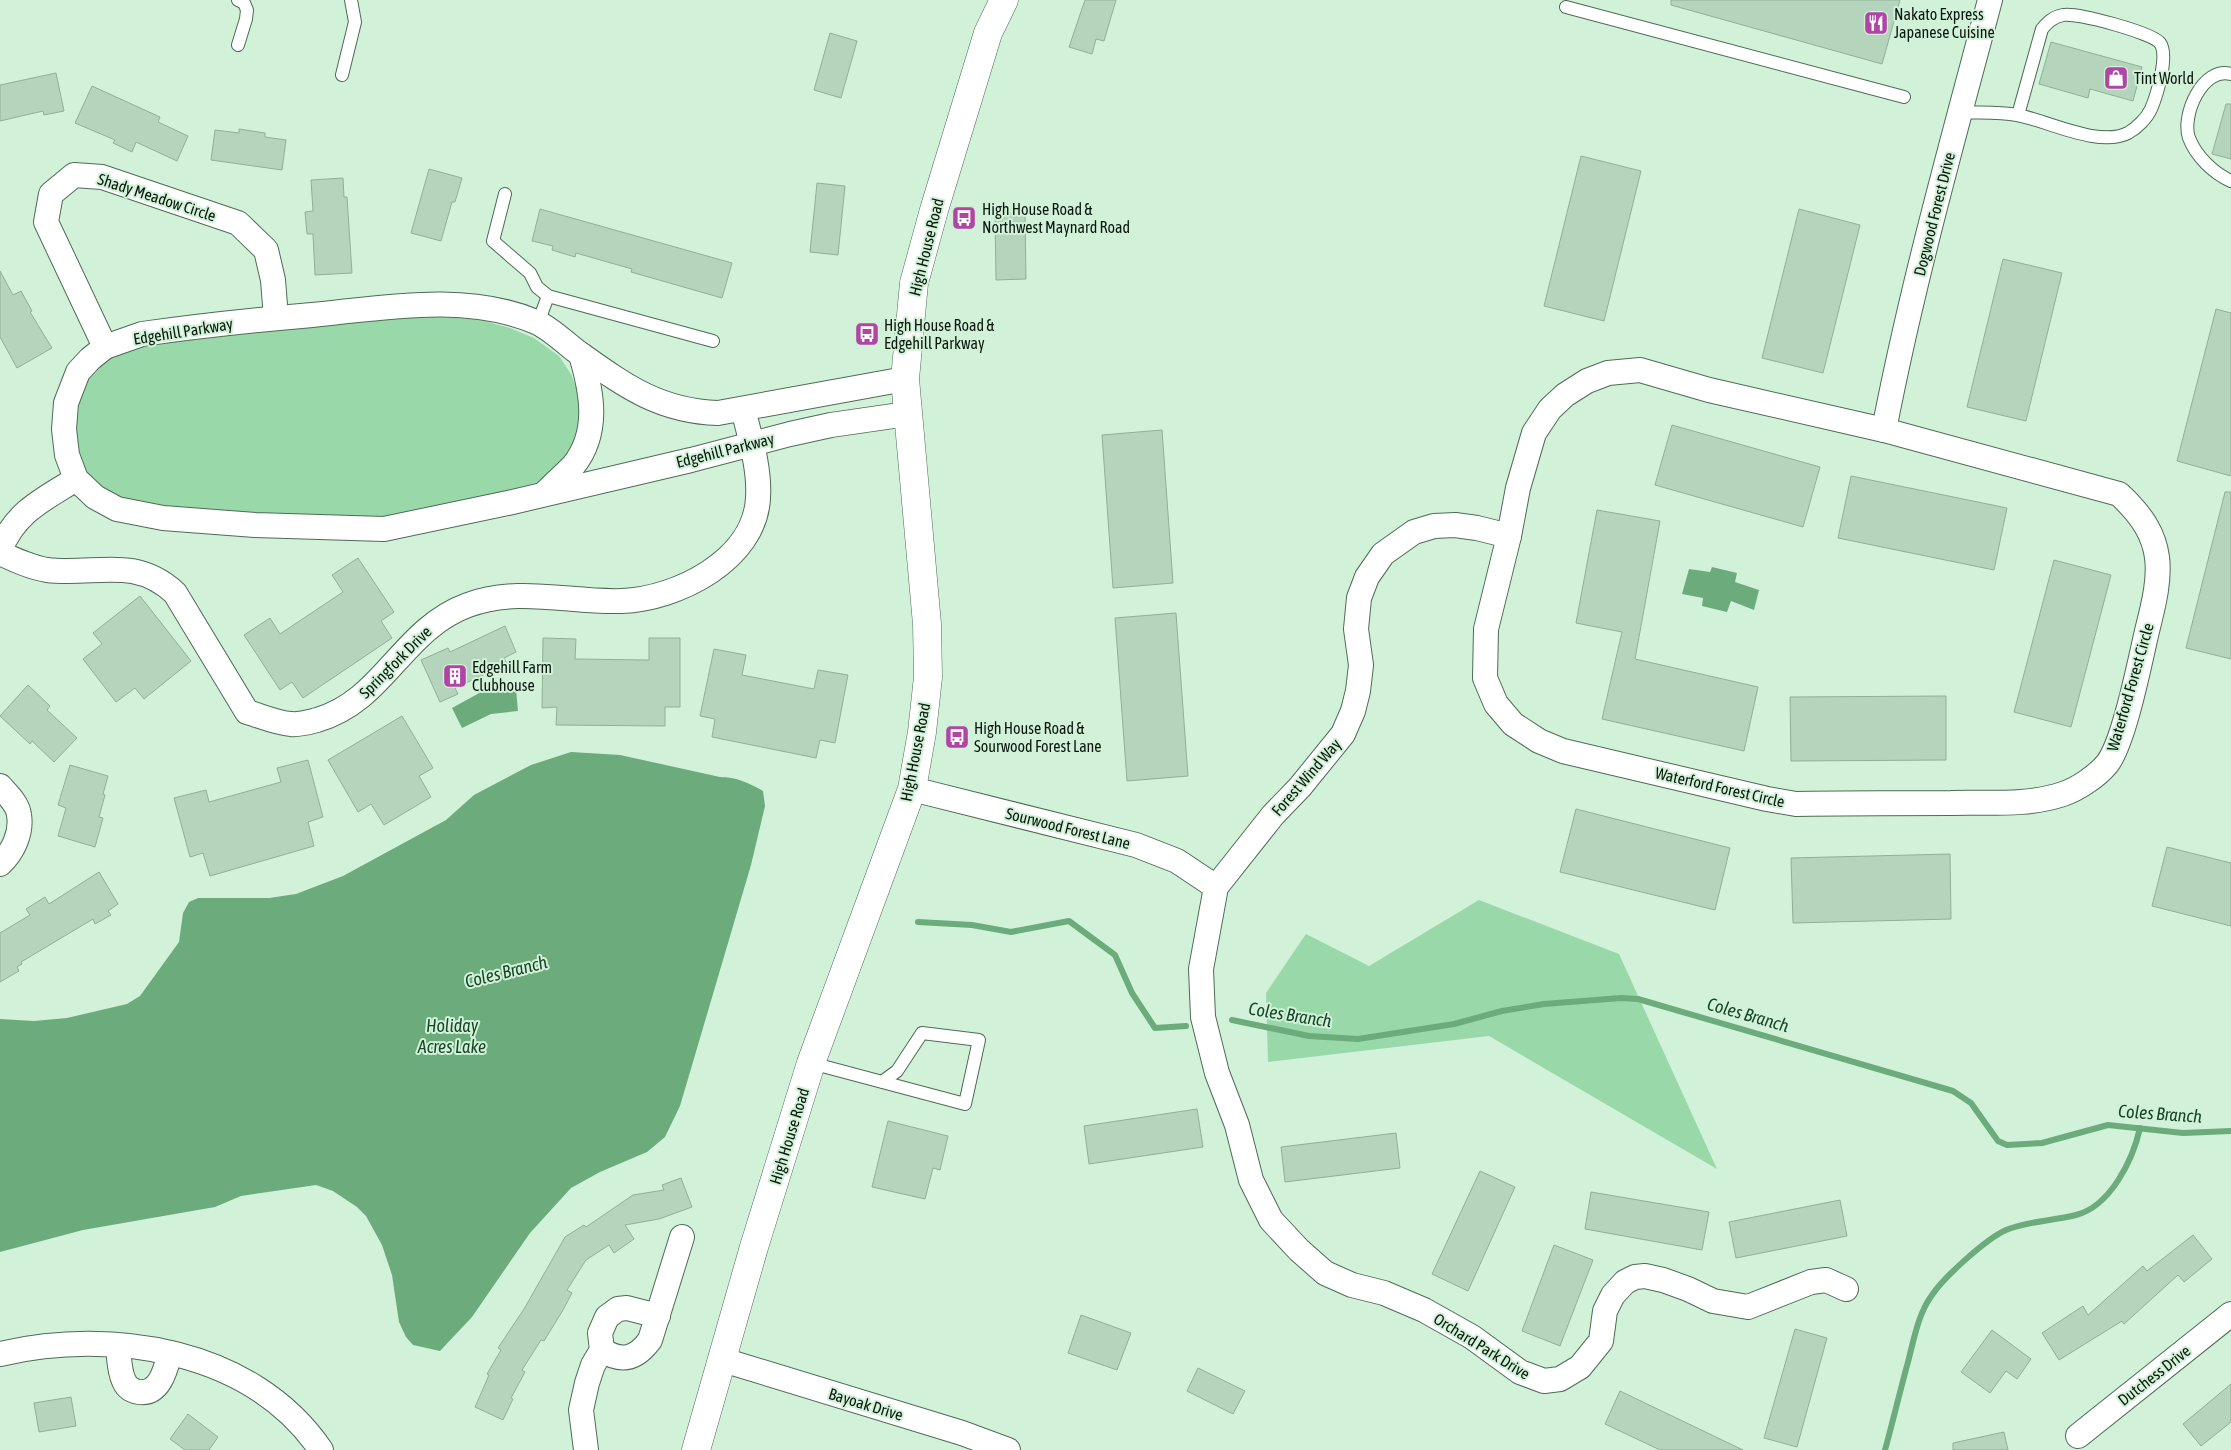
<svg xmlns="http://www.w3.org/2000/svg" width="2231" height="1450" viewBox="0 0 2231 1450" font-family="'Asap Condensed',sans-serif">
  <rect width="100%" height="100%" fill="#d1f2d8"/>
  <g fill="#99d9a9">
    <polygon points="396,315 477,319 510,328 534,338 559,356 571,374 580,398 581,420 576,438 564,460 549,474 532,486 463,505 354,522 159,510 109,498 74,458 74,398 102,360 124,349 276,327"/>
    <polygon points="1479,900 1619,954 1717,1169 1489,1036 1268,1062 1266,993 1306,934 1369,966"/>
  </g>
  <g fill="#6bab7c">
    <polygon points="1712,567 1737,573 1735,582 1759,590 1754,610 1731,601 1727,612 1702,606 1703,598 1682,594 1689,569 1710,572"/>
    <polygon points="516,689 518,711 491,714 462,728 452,708 483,691"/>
    <path d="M571,752l49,3 100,22c16,0 29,6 43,14l2,15 -14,59 -71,241 -15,31 -18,15 -47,20 -29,16 -41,45 -58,84 -32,34 -27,-6 -7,-8 -7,-15 -7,-47 -10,-30 -16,-29 -9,-9 -24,-16 -17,-6 -75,11 -26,11 -132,23 -83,22v-233l34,2 33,-3 60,-14 13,-8 39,-54 4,-29 6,-11 9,-4h71l27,-4 47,-18 103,-56 28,-25 57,-30z"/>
  </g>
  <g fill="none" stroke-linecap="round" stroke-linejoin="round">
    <g stroke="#6bab7c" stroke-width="6">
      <polyline points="918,922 972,925 1011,932 1069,921 1115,955 1132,993 1155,1028 1186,1026"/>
      <polyline points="1232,1020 1309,1036 1358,1039 1454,1024 1502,1011 1544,1004 1621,998 1638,999 1953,1091 1971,1103 1998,1141 2007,1145 2042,1143 2108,1125 2183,1133 2231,1131"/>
      <path d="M1885,1450c8,-29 15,-59 23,-88 6,-23 10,-48 24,-67 12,-18 54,-56 74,-65 22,-9 46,-9 70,-15 35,-9 57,-56 64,-87"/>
    </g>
  </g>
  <g fill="#b4d4bb" stroke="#90af97">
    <polygon points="1085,0 1116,0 1104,41 1096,39 1092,54 1069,47"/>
    <polygon points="1671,0 1900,0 1882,64 1671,5"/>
    <polygon points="830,33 857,41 841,98 814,90"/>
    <polygon points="2051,42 2142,67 2133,101 2090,89 2088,98 2039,84"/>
    <polygon points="56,73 64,111 44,115 43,111 0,121 0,85"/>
    <polygon points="92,86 160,117 158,122 188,136 177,161 136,142 132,152 113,143 115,140 75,123"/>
    <polygon points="2226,104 2231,104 2231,159 2212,154"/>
    <polygon points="239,129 265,133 265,137 286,140 282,170 211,160 215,130 239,133"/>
    <polygon points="1581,156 1641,171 1604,321 1544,306"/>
    <polygon points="429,169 462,178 455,202 452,202 441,241 411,233"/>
    <polygon points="343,178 344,197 347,197 352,273 315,275 313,234 307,234 305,212 313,211 311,180"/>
    <polygon points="817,183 845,186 838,255 810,252"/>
    <polygon points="540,209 732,263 722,298 631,272 632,269 576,253 575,257 552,250 553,246 532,241"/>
    <polygon points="1799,209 1860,225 1823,373 1762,358"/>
    <polygon points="1025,212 1026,279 996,280 995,213"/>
    <polygon points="2003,259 2062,273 2026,421 1967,407"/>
    <polygon points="0,271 13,295 21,291 32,311 30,312 52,348 17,368 0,337"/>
    <polygon points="2216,309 2231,313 2231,476 2177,461"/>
    <polygon points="1672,425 1820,467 1803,527 1655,485"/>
    <polygon points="1162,430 1173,583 1113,588 1102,435"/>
    <polygon points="1851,476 2007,508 1994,570 1838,538"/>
    <polygon points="2225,492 2231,492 2231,659 2186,648"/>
    <polygon points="1597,510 1660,521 1635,659 1758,687 1744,751 1602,719 1622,632 1576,623"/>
    <polygon points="358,558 394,612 381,621 392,638 303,698 292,682 280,690 244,635 270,618 280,634 343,592 332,575"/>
    <polygon points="2054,560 2111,575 2071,727 2014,712"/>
    <polygon points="140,596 191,661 144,699 135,688 116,702 83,659 102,644 93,633"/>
    <polygon points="1176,613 1188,776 1127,781 1115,618"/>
    <polygon points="505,626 516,652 504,658 507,664 455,688 458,694 440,702 421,660 448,648 450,652"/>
    <polygon points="543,638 576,639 575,659 649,660 649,638 680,638 680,707 665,707 665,726 556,725 557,707 542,708"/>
    <polygon points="714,649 746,655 742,675 814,689 818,670 848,675 835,743 820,740 816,758 712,737 715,719 700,716"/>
    <polygon points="28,685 50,706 47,710 77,738 54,762 32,741 30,744 0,716"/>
    <polygon points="1946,696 1946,760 1791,761 1790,697"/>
    <polygon points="402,716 433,768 419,776 431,797 384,825 371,804 358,812 328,760"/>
    <polygon points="308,760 323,817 308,822 314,846 210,876 203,853 190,857 174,798 206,790 209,802 281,782 277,768"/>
    <polygon points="70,765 108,776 103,794 105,795 99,817 103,818 95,847 58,836 66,808 58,805"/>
    <polygon points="1576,809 1730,848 1715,910 1560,872"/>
    <polygon points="2167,847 2231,863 2231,926 2152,906"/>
    <polygon points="1950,854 1951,919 1793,923 1791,858"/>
    <polygon points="99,872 118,904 108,911 111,915 95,924 93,919 21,962 22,964 17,967 19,971 0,982 0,933 30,915 26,909 45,897 49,904"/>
    <polygon points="1197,1109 1203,1147 1089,1164 1084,1126"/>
    <polygon points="888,1121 948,1136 940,1170 933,1168 925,1199 872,1187"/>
    <polygon points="1396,1133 1400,1168 1285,1182 1281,1147"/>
    <polygon points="1480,1171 1515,1187 1468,1291 1432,1274"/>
    <polygon points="681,1178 692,1207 659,1219 625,1225 634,1239 614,1253 609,1245 586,1260 567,1290 572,1293 563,1310 544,1341 541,1340 522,1370 525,1372 511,1398 513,1399 503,1420 475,1407 489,1375 487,1374 501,1350 498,1348 524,1309 565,1237 584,1225 586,1227 633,1195 664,1190 662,1185"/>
    <polygon points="1591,1192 1709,1212 1702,1250 1585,1229"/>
    <polygon points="1840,1200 1847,1236 1736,1258 1729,1222"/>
    <polygon points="2193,1235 2212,1259 2184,1282 2178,1275 2124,1324 2122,1321 2059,1360 2042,1333 2083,1306 2088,1315 2143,1266 2147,1271"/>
    <polygon points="1554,1245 1593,1260 1560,1346 1522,1331"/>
    <polygon points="1081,1315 1131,1333 1117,1370 1068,1353"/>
    <polygon points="1795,1329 1827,1338 1797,1447 1764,1438"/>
    <polygon points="1992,1330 2031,1359 2017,1379 2006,1371 1990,1393 1961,1372"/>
    <polygon points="1198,1368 1245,1391 1233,1414 1187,1391"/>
    <polygon points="2231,1384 2231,1422 2201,1446 2183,1424"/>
    <polygon points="1620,1391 1743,1450 1660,1450 1605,1424"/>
    <polygon points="71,1397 76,1426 39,1432 34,1403"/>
    <polygon points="188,1414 218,1437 209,1450 185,1450 170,1439"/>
    <polygon points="2004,1432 2008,1450 1953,1450 1953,1443"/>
  </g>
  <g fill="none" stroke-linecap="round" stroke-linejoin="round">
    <defs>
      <g id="service">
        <polyline points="1566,7 1904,97"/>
        <polyline points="238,45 246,19 247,10 244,3 238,0"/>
        <path d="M2231,74c-28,-8 -50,41 -42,64 7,18 24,35 42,43"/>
        <polyline points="342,75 355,22 351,0"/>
        <path d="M1961,112c18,1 38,0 56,3 29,5 82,33 111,18 9,-5 19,-15 23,-24 6,-14 18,-54 9,-66 -7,-10 -84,-31 -97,-28 -10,2 -15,7 -21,14l-24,86"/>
        <polyline points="505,194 493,241 530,273 537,287 548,296 713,341"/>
        <polyline points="538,323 548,296"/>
        <path d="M811,1063c51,14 103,27 154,41l14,-64 -57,-7 -25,38 -15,11"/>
      </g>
      <g id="minor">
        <polyline points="105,347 46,222 51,194 74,175 102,177 238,223 266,250 273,280 276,318"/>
        <path d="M1640,370l69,20 175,40 235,64c49,45 43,78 28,137 -7,30 -23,112 -40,133 -10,12 -29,25 -44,30 -36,12 -75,8 -112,9 -52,0 -103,0 -155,1l-29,-5 -204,-48 -24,-10 -26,-17 -17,-20 -11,-26 1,-49 23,-93 9,-48 16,-55 16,-24 15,-14 22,-14 21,-8z"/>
        <path d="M905,379l-187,34c-60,-2 -94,-28 -142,-62 -12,-9 -26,-23 -40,-29 -70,-30 -152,-14 -224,-7 -57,5 -114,11 -170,19l-37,13 -15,12 -12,13 -12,31 -2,26 3,26 9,24 19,18 22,12 46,9 92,7 129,4 124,-26 183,-43 99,-26 41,-9 76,-11"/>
        <path d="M1884,430c28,-145 68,-287 106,-430"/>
        <path d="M545,493c9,-9 19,-18 28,-27 27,-33 19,-74 8,-111"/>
        <polyline points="1509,536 1477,528 1455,525 1434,526 1414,532 1383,554 1367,577 1359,598 1356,629 1361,665 1358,691 1353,711 1343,734 1300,787 1273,815 1216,887 1201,969 1203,1017 1217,1073 1237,1125 1251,1180 1271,1220 1299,1250 1325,1273 1352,1285 1384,1293 1424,1310 1472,1337 1520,1372 1544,1381 1560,1379 1580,1367 1601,1341 1605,1311 1613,1295 1625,1282 1635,1277 1645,1276 1663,1280 1688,1289 1713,1301 1748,1307 1811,1282 1826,1280 1846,1289"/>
        <path d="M0,550c16,-39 43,-50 76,-71"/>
        <path d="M0,553c15,7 30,14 47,17 48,6 87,-15 128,23l72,119c14,4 29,11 44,12 8,1 18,-2 26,-4 67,-19 85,-91 151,-115 50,-19 103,-2 154,-4 55,-2 133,-41 136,-103 2,-29 -8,-61 -15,-89"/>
        <path d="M0,786c7,8 18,18 19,29 3,18 -6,37 -19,49"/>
        <polyline points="912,789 1136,845 1177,861 1216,887"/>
        <path d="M118,1346c1,11 1,25 6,35 3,7 8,10 15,11 21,3 27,-24 31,-39"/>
        <path d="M602,1350c20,13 34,9 48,-10l32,-103"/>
        <path d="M0,1354c112,-26 252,-5 321,96"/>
        <polyline points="723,1360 962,1433 1008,1450"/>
        <polyline points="2078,1436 2231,1314"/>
        <polyline points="586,1450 581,1410 587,1383 593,1365 602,1350 600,1333 607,1317 618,1309 627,1308 658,1316"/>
      </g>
      <polyline id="secondary" points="696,1450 754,1247 811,1063 912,789 922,732 928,677 927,624 905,379 914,283 934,210 988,33 1004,0"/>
    </defs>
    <use href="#service" stroke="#4e6b55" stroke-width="14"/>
    <use href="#minor" stroke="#4e6b55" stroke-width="26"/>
    <use href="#secondary" stroke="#4e6b55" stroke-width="29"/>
    <use href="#service" stroke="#fff" stroke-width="12"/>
    <use href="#minor" stroke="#fff" stroke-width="24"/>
    <use href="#secondary" stroke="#fff" stroke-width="28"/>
  </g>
  <defs>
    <symbol id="restaurant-square" viewBox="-11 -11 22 22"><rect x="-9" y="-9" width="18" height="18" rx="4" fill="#b045a5" stroke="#d1f2d8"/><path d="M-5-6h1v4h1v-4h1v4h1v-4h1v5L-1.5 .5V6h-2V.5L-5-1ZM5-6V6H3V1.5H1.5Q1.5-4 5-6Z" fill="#fff"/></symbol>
    <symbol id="shop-square" viewBox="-11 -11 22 22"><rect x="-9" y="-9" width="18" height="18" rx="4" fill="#b045a5" stroke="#d1f2d8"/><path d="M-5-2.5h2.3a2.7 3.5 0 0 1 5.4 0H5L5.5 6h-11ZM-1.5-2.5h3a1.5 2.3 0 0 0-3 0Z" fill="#fff"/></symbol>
    <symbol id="bus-square" viewBox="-11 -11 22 22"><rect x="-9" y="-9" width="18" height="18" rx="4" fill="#b045a5" stroke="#d1f2d8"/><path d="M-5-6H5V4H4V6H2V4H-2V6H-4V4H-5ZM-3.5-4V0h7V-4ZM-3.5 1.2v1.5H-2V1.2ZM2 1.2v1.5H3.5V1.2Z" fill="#fff"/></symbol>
    <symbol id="building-square" viewBox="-11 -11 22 22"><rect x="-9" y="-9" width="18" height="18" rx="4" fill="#b045a5" stroke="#d1f2d8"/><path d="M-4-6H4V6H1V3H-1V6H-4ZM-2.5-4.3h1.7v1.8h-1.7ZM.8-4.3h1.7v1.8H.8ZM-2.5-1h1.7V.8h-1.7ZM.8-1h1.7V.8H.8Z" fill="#fff"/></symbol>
  </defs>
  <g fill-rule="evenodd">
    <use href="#restaurant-square" x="1862" y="9" width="28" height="28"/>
    <use href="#shop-square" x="2102" y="64" width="28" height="28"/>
    <use href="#bus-square" x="950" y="204" width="28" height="28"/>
    <use href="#bus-square" x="853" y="320" width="28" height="28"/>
    <use href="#building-square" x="441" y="662" width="28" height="28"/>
    <use href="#bus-square" x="943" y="723" width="28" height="28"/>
  </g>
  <g text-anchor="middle" stroke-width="4" stroke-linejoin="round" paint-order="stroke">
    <g font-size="16" fill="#0b170e" stroke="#d1f2d8" text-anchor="start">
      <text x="1894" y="20">Nakato Express<tspan x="1894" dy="18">Japanese Cuisine</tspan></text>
      <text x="2134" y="84">Tint World</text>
      <text x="982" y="215">High House Road &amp;<tspan x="982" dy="18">Northwest Maynard Road</tspan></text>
      <text x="884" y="331">High House Road &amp;<tspan x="884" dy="18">Edgehill Parkway</tspan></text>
      <text x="472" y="673">Edgehill Farm<tspan x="472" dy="18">Clubhouse</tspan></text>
      <text x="974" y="734">High House Road &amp;<tspan x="974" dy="18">Sourwood Forest Lane</tspan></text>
    </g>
    <g font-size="16" fill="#0b170e" stroke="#d1f2d8">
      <text transform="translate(157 197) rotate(18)" y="6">Shady Meadow Circle</text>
      <text transform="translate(1934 214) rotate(-76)" y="6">Dogwood Forest Drive</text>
      <text transform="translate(926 247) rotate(-76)" y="6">High House Road</text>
      <text transform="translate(183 331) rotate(-9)" y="6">Edgehill Parkway</text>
      <text transform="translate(725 450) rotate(-14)" y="6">Edgehill Parkway</text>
      <text transform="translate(395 662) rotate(-45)" y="6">Springfork Drive</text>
      <text transform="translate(2130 687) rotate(-74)" y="6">Waterford Forest Circle</text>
      <text transform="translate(915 752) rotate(-79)" y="6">High House Road</text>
      <text transform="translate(1306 777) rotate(-49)" y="6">Forest Wind Way</text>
      <text transform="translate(1720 787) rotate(13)" y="6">Waterford Forest Circle</text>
      <text transform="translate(1068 828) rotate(14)" y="6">Sourwood Forest Lane</text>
      <text transform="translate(789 1136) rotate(-73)" y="6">High House Road</text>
      <text transform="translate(1482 1346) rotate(32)" y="6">Orchard Park Drive</text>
      <text transform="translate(2154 1375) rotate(-38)" y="6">Dutchess Drive</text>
      <text transform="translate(866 1404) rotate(17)" y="6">Bayoak Drive</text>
    </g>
    <g font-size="18" font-style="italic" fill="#164626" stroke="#d1f2d8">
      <text transform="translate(506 972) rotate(-14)" y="6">Coles Branch</text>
      <text transform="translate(1290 1015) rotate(9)" y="6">Coles Branch</text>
      <text transform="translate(1748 1015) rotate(16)" y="6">Coles Branch</text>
      <text x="452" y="1032">Holiday<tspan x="452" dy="21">Acres Lake</tspan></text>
      <text transform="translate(2160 1114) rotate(4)" y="6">Coles Branch</text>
    </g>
  </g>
</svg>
